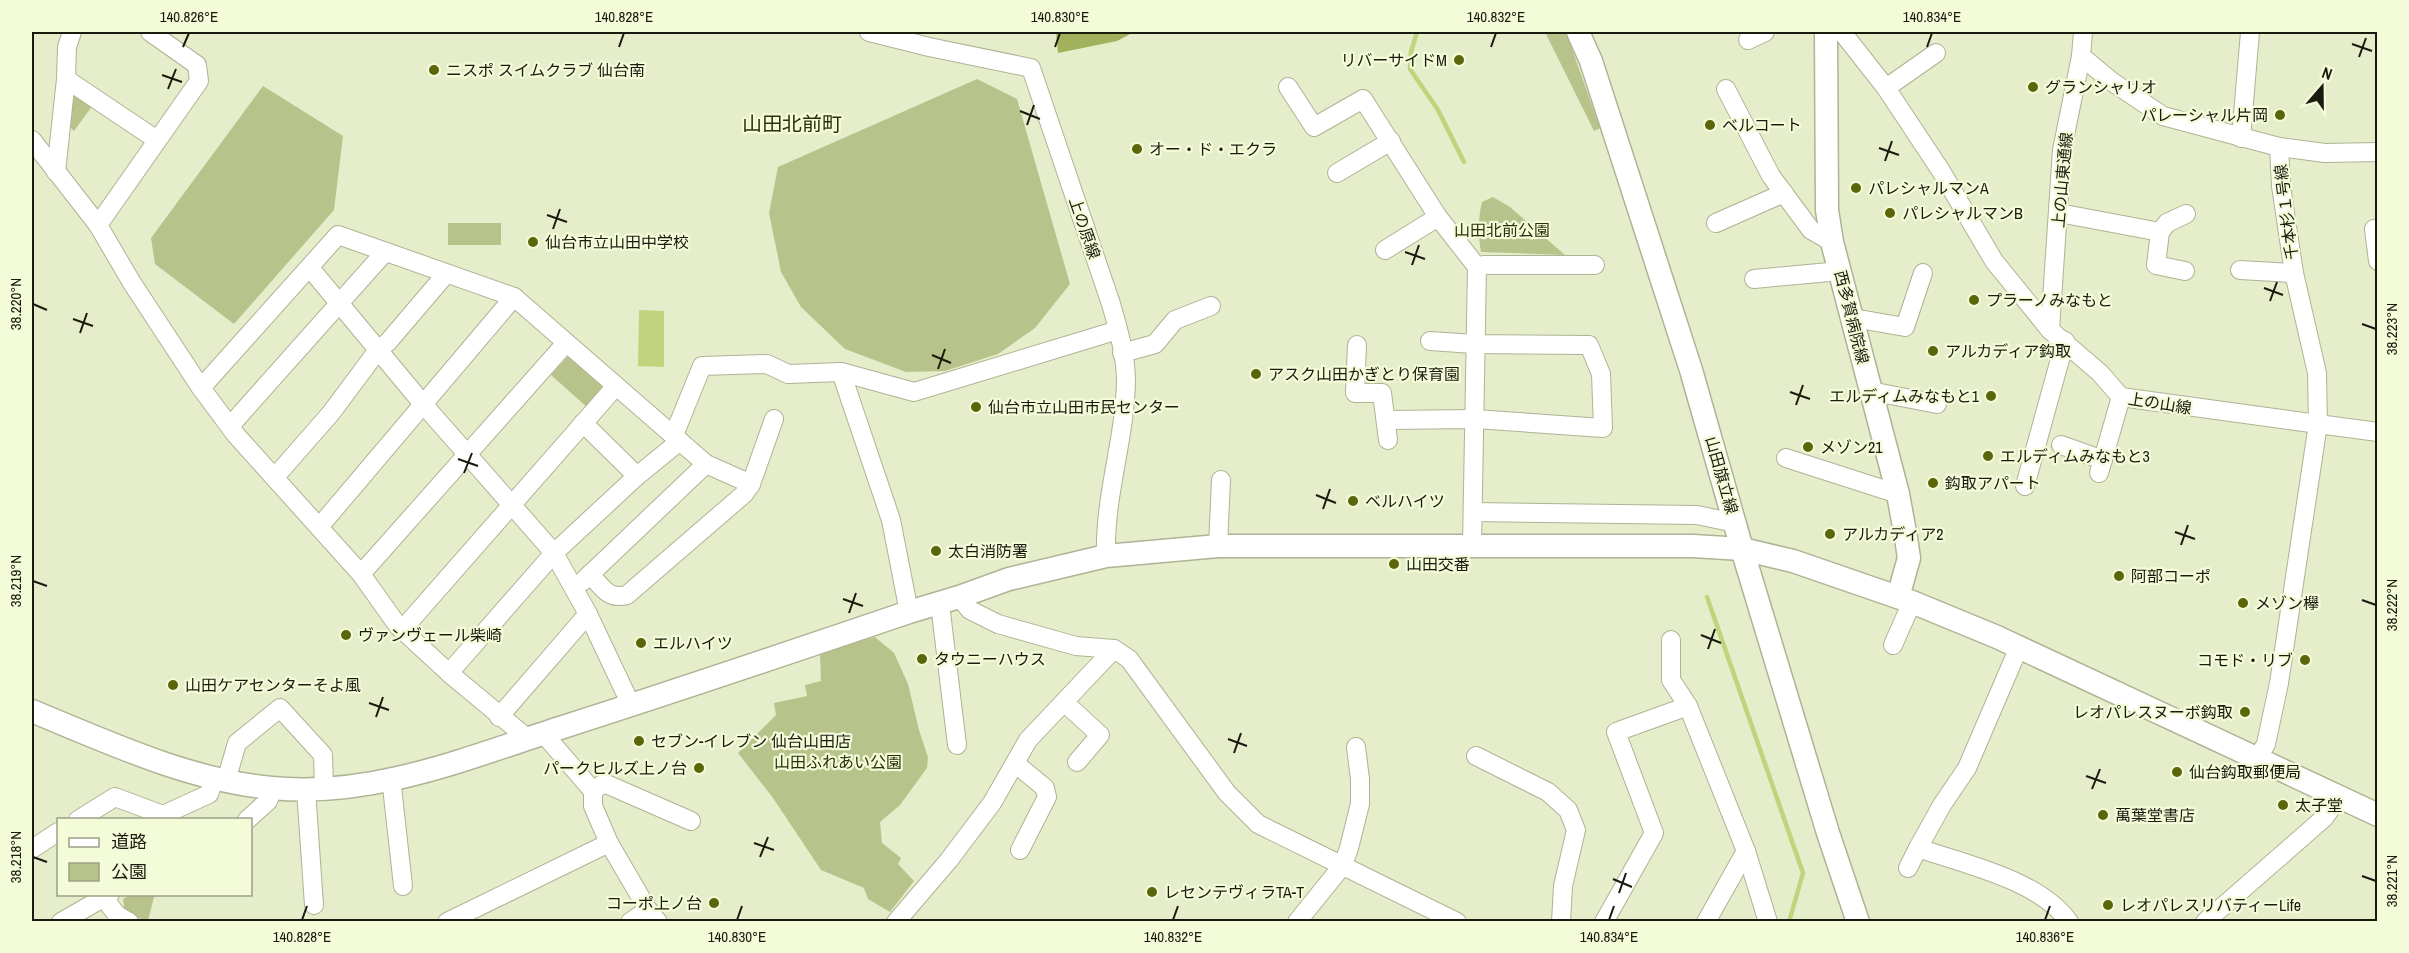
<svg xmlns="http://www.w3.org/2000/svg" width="2409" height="953" viewBox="0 0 2409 953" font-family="'Archivo Narrow','Noto Sans JP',sans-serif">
  <rect width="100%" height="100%" fill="#e6edcb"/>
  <g fill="#b8c38c">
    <polygon points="1545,32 1566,32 1600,128 1594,131"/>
    <polygon points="977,79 1017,99 1070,284 1035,328 998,354 945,371 906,372 845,349 801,307 781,272 769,213 778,167"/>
    <polygon points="263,86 343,136 334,210 234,324 155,264 151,238"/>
    <polygon points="73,92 93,105 74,131 66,123"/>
    <path d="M1493,197l17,10 55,48 -84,-3c-3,-18 -3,-33 1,-50z"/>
    <rect x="448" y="223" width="53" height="22"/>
    <polygon points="572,352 610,386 589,409 551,375"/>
    <polygon points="875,637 894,653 908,684 919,730 928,757 927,768 900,805 880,822 882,843 901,858 898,864 914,881 890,912 868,899 864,888 821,870 773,798 738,753 776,715 774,703 807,696 805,685 821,681 820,653"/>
    <polygon points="130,895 161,895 154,897 148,921 125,914 123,899"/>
  </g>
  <polygon fill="#a2b15c" points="1056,32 1134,32 1117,41 1058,53"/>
  <polygon fill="#c2d37d" points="639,310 664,311 664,367 638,366"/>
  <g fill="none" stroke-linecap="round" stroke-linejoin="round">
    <g stroke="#c2d37d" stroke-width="4.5">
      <polyline points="1417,32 1411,52 1410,69 1438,110 1464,162"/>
      <polyline points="1707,597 1803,873 1789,922"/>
    </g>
    <defs>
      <g id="minor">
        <path d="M869,32l60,15 102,21 80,236c7,24 15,52 15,77 -1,59 -22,116 -20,175"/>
        <polyline points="1842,32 1886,88 1941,171 1994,261 2050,330 2100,373 2121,397 2318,424 2279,683 2266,744 2257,759"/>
        <polyline points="1748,40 1765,32"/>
        <polyline points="2081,56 2111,81 2163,116 2279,147 2281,186 2294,273 2317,373 2318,424 2378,432"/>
        <polyline points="66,79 157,140"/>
        <polyline points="1288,87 1314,127 1363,99 1438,217 1477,267 1472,545"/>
        <polyline points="1886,88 1936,53"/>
        <polyline points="1726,89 1771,176 1811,230 1832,242"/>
        <polyline points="2241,138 2250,32"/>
        <polyline points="32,140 98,225 132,283 201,388 236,435 361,574 398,626 449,673 527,738"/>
        <polyline points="2279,147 2325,153 2378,152"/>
        <polyline points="56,172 66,79 67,47 72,32"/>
        <polyline points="1337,173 1391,141"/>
        <polyline points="2059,213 2160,232 2156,265 2185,271"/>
        <polyline points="1716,223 1784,193"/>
        <polyline points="98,225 199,81 197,65 150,32"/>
        <polyline points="2374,229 2378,261"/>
        <polyline points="2160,232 2167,223 2186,214"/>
        <polyline points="1385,250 1438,217"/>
        <polyline points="1477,267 1484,265 1595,265"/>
        <polyline points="310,268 423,404 554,553 588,614 631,705"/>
        <polyline points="2240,270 2294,273"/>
        <polyline points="1754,279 1840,271"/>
        <polyline points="1853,318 1905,327 1923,273"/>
        <polyline points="2050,330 2062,150 2081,56 2083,32"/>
        <polyline points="1357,345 1355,393 1382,393 1388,440"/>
        <polyline points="1122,353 1155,344 1175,320 1211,306"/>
        <polyline points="841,372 891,520 909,612"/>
        <polyline points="201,388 338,235 514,297 706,464 751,484"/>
        <polyline points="1870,391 1937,404"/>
        <polyline points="1386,420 1475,419 1603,428 1601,374 1589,345 1474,344 1430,341"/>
        <polyline points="583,423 637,476"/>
        <polyline points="230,426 385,252"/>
        <polyline points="674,435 702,366 767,364 788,374 841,372 914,392 1118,330"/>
        <polyline points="2061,445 2103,460"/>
        <polyline points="1786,458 1898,494"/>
        <polyline points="2099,473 2121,397"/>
        <polyline points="275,477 331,413 378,350 388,342 446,274"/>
        <polyline points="2025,486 2065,341"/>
        <polyline points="1473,512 1697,515 1735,523"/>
        <polyline points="320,526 514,297"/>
        <polyline points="1218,546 1221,480"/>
        <polyline points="361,574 566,343"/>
        <path d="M590,574c12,13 18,26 37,21l117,-101 7,-10 23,-65"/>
        <polyline points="582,582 706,464"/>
        <polyline points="959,597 970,610 998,624 1076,646 1114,649 1129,659 1227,793 1258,824 1457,922"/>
        <polyline points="940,604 957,745"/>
        <polyline points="402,630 616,386"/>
        <polyline points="1671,640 1671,680 1688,706 1746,851 1768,922"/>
        <polyline points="1893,645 1912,602"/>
        <polyline points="449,673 554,553 637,476 680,441"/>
        <polyline points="1064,702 1100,735 1077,762"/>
        <polyline points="499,717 588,614"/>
        <polyline points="543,733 593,791 593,806 609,843 648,910 658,922"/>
        <polyline points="1476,756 1548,792 1568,810 1576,830 1563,886 1561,922"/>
        <polyline points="1016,764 1045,788 1047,797 1020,850"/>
        <polyline points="391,778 403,886"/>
        <polyline points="226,781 237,743 280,708 323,755 324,789"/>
        <polyline points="306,790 314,905"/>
        <polyline points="593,791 604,783 691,821"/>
        <polyline points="78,820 115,797 163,815 209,794 214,778"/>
        <polyline points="247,820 268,801 273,788"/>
        <polyline points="1918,848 1942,805 1967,768 2019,647"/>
        <polyline points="32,849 58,832"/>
        <path d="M1908,868l10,-20c46,16 122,32 151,74"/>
        <polyline points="104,898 117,915 129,922"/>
        <polyline points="61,922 110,894"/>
        <polyline points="447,922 609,843"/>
        <polyline points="630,922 648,910"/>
        <polyline points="896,922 949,860 992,803 1028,740 1114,649"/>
        <polyline points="1297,922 1343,865 1349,848 1360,804 1360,779 1356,747"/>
        <polyline points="1604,922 1654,833 1616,732 1688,706"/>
        <polyline points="1706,922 1746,851"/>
        <polyline points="2205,922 2324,818 2338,798"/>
      </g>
      <g id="tertiary">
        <polyline points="1578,32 1591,61 1691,370 1742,549 1828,833 1858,922"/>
        <polyline points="1826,32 1827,210 1832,242 1898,494 1906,538 1909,558 1898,597"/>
        <path d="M32,711c75,31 159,70 240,77 100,10 198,-31 291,-61 116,-37 231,-76 346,-115l50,-15 50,-18 97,-23 112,-10h475l49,3 51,12 119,41 85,35 381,178"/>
      </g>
    </defs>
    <use href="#minor" stroke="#adb494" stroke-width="20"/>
    <use href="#tertiary" stroke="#adb494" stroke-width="25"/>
    <use href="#minor" stroke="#fff" stroke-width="18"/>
    <use href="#tertiary" stroke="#fff" stroke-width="22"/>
  </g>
  <path fill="none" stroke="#191b0f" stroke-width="2" d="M2352,44l20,7M183,47l6,-14M619,47l5,-14M1055,47l5,-14M1491,47l5,-14M1927,47l5,-14M2359,57l7,-19M162,75l20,7M168,89l8,-20M1020,111l20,8M1027,125l7,-20M1879,148l20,7M1885,161l7,-20M547,215l20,7M553,229l7,-20M1405,252l20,7M1412,265l7,-20M2264,288l19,7M2270,301l7,-19M33,304l14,6M73,319l20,7M2362,324l14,5M80,333l7,-20M932,355l19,8M938,369l7,-20M1790,392l20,7M1796,405l7,-20M458,459l20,7M464,473l8,-20M1316,495l20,8M1323,509l7,-20M2175,532l20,7M2181,545l7,-20M33,581l14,5M843,599l20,7M2362,600l14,5M849,613l7,-20M1701,635l20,8M1708,649l7,-20M369,703l20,7M376,717l7,-20M1228,739l19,7M1234,753l7,-20M2086,776l20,7M2092,789l8,-20M754,843l20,7M33,857l14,5M760,857l8,-20M2362,876l14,5M1613,879l19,8M1619,893l7,-20M302,920l5,-14M737,920l5,-14M1173,920l5,-14M1609,920l5,-14M2045,920l5,-14"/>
  <g fill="#5a6609" stroke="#f3fbd8" stroke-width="2">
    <circle cx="1459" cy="60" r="6"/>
    <circle cx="434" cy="70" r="6"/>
    <circle cx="2033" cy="87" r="6"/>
    <circle cx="2280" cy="115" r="6"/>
    <circle cx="1710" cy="125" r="6"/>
    <circle cx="1137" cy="149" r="6"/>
    <circle cx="1856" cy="188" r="6"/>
    <circle cx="1890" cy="213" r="6"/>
    <circle cx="533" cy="242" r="6"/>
    <circle cx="1974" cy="300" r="6"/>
    <circle cx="1933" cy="351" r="6"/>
    <circle cx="1256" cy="374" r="6"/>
    <circle cx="1991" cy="396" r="6"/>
    <circle cx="976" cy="407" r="6"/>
    <circle cx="1808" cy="447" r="6"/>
    <circle cx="1988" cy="456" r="6"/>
    <circle cx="1933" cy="483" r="6"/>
    <circle cx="1353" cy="501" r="6"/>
    <circle cx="1830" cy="534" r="6"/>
    <circle cx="936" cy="551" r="6"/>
    <circle cx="1394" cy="564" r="6"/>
    <circle cx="2119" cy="576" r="6"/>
    <circle cx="2243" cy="603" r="6"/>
    <circle cx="346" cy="635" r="6"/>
    <circle cx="641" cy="643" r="6"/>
    <circle cx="922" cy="659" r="6"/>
    <circle cx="2305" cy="660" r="6"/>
    <circle cx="173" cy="685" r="6"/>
    <circle cx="2245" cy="712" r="6"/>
    <circle cx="639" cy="741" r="6"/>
    <circle cx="699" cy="768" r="6"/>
    <circle cx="2177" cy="772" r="6"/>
    <circle cx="2283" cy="805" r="6"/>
    <circle cx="2103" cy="815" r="6"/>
    <circle cx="1152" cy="892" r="6"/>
    <circle cx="714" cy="903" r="6"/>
    <circle cx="2108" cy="905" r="6"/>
  </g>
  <g text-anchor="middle" stroke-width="4.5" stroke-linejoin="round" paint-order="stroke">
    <g font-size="16" fill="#191b0f" stroke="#f3fbd8" text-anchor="start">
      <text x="1447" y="66" text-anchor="end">リバーサイドM</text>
      <text x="446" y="76">ニスポ スイムクラブ 仙台南</text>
      <text x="2045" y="93">グランシャリオ</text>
      <text x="2268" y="121" text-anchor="end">パレーシャル片岡</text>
      <text x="1722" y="131">ベルコート</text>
      <text x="1149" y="155">オー・ド・エクラ</text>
      <text x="1868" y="194">パレシャルマンA</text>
      <text x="1902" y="219">パレシャルマンB</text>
      <text x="545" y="248">仙台市立山田中学校</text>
      <text x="1986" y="306">プラーノみなもと</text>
      <text x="1945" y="357">アルカディア鈎取</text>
      <text x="1268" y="380">アスク山田かぎとり保育園</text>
      <text x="1979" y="402" text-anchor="end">エルディムみなもと1</text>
      <text x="988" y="413">仙台市立山田市民センター</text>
      <text x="1820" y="453">メゾン21</text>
      <text x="2000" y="462">エルディムみなもと3</text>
      <text x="1945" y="489">鈎取アパート</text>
      <text x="1365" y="507">ベルハイツ</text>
      <text x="1842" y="540">アルカディア2</text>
      <text x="948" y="557">太白消防署</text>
      <text x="1406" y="570">山田交番</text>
      <text x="2131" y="582">阿部コーポ</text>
      <text x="2255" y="609">メゾン欅</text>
      <text x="358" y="641">ヴァンヴェール柴崎</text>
      <text x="653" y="649">エルハイツ</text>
      <text x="934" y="665">タウニーハウス</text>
      <text x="2293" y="666" text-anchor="end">コモド・リブ</text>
      <text x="185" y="691">山田ケアセンターそよ風</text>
      <text x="2233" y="718" text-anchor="end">レオパレスヌーボ鈎取</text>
      <text x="651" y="747">セブン-イレブン 仙台山田店</text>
      <text x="687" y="774" text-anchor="end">パークヒルズ上ノ台</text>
      <text x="2189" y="778">仙台鈎取郵便局</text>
      <text x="2295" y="811">太子堂</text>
      <text x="2115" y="821">萬葉堂書店</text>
      <text x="1164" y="898">レセンテヴィラTA-T</text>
      <text x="702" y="909" text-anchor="end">コーポ上ノ台</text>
      <text x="2120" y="911">レオパレスリバティーLife</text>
    </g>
    <g font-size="16" fill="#191b0f" stroke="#f3fbd8">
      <text transform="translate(2062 180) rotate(-85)" y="6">上の山東通線</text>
      <text transform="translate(2286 212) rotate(-97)" y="6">千本杉１号線</text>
      <text transform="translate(1085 228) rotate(71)" y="6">上の原線</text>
      <text transform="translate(1852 317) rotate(76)" y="6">西多賀病院線</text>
      <text transform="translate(2160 403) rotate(9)" y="6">上の山線</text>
      <text transform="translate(1722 475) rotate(74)" y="6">山田旗立線</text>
    </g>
    <g font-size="16" fill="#2a300b" stroke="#f3fbd8">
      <text x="1502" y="236">山田北前公園</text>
      <text x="838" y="768">山田ふれあい公園</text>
    </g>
    <g font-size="20" fill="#2b3109" stroke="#f3fbd8">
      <text x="792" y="131">山田北前町</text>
    </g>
  </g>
  <rect width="2409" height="953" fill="none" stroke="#f3fbd8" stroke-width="66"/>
  <rect x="57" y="818" width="195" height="78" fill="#f3fbd8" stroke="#9ca188" stroke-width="1.5"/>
  <rect x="69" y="838" width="30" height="9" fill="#ffffff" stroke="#9ca188" stroke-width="1.5"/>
  <text x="111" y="848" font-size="18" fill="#191b0f">道路</text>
  <rect x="69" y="863" width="30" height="18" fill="#b8c38c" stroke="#9ca188" stroke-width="1.5"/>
  <text x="111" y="878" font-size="18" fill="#191b0f">公園</text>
  <g transform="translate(2322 87) rotate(20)" stroke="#f3fbd8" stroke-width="4.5" paint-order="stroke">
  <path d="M0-4.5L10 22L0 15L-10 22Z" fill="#191b0f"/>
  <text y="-9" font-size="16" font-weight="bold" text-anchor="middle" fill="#191b0f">N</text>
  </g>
  <rect x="33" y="33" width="2343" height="887" fill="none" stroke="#191b0f" stroke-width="2"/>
  <g font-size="15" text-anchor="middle" fill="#191b0f">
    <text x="189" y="22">140.826°E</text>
    <text x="624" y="22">140.828°E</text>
    <text x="1060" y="22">140.830°E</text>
    <text x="1496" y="22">140.832°E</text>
    <text x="1932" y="22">140.834°E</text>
    <text transform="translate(16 304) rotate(-90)" y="5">38.220°N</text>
    <text transform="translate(2392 329) rotate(-90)" y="5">38.223°N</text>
    <text transform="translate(16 581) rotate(-90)" y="5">38.219°N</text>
    <text transform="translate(2392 605) rotate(-90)" y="5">38.222°N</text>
    <text transform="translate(16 857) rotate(-90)" y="5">38.218°N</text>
    <text transform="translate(2392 881) rotate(-90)" y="5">38.221°N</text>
    <text x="302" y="942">140.828°E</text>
    <text x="737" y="942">140.830°E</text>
    <text x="1173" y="942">140.832°E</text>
    <text x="1609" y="942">140.834°E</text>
    <text x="2045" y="942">140.836°E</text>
  </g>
</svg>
